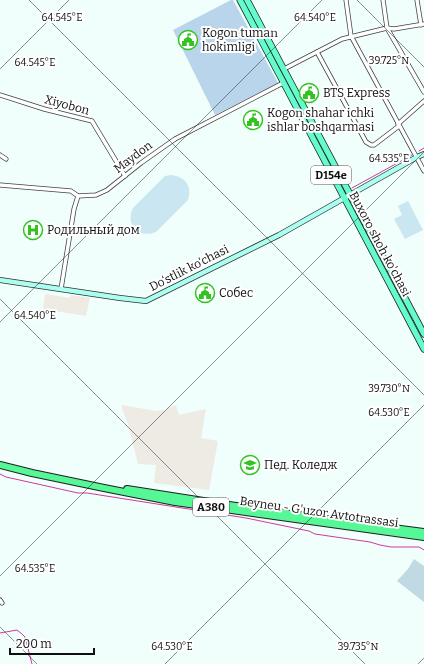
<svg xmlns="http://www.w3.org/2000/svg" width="424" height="664" viewBox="0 0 424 664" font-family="Bitter,serif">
  <rect width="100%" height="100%" fill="#f0fffb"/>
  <g fill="#edebe3">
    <polygon points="45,294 70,298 71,295 90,298 86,316 43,309"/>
    <polygon points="122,405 156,411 167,410 167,408 176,405 179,415 206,409 201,438 218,441 209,490 154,483 156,465 138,464 128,424 122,409"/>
  </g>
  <polygon fill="#b8d5eb" points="231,0 233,0 278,83 215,115 173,30"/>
  <polygon fill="#c0d9e2" points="414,559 424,566 424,602 397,581 408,569"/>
  <g fill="#cae6f1">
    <path d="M171,175c15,2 21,11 17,25l-32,32c-18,7 -31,-7 -23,-24l32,-32z"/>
    <polygon points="408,201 423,230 405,239 394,219 402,215 398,206"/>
  </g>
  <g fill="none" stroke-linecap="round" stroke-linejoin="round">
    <g stroke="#d0399d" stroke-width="1">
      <polyline points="419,151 424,148"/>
      <polyline points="352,188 412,155"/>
      <polyline points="0,474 6,477 78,493 87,493 246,518 309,531 315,534 370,542 380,545 391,547 419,547 424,550"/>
      <polyline points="0,633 17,630 22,634 25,637 32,664"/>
    </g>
    <defs>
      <g id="street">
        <polyline points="346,0 351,36 424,171"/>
        <polyline points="383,0 387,28 424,92"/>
        <polyline points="417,0 421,25"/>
        <polyline points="317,52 366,142 371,145 374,145 399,126"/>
        <polyline points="284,69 342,39 387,28 394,29 424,24"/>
        <polyline points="0,95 44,109 92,121 125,176"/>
        <polyline points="398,124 424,101"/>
        <polyline points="0,155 6,159"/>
        <polyline points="0,185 71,191 78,196"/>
        <polyline points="61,289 74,209 78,196 96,195 107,190 141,163 175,139 283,83"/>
        <polyline points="0,600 2,603"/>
      </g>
      <polyline id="secondary" points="0,280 120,298 146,301 152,298 279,235 417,157 424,154"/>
      <g id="primary">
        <polyline points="240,0 424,349"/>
        <polyline points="247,0 424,334"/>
      </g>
      <g id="highway">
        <polyline points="0,465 32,473 104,488 175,502 424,537"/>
        <polyline points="127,489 229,505 355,523 424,532"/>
      </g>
    </defs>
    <use href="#street" stroke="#414141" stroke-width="5"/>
    <use href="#secondary" stroke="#303030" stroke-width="6"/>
    <use href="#primary" stroke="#1f1f1f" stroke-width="7"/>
    <use href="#highway" stroke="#1f1f1f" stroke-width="8"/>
    <use href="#street" stroke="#fff" stroke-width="3.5"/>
    <use href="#secondary" stroke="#abfff1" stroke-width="4.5"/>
    <use href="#primary" stroke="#64fbcd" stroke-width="5.5"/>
    <use href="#highway" stroke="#56f796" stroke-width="6"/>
  </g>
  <path fill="none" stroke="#0e0e0e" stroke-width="1" stroke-opacity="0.45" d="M29,0l395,395M357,0l67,67M0,69l69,-69M0,299l365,365M0,322l322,-322M0,576l424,-424M0,627l37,37M165,664l259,-259M418,664l6,-6"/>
  <defs>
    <symbol id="civic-ring" viewBox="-11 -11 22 22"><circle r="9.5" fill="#fff" stroke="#34c223" stroke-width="1.5"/><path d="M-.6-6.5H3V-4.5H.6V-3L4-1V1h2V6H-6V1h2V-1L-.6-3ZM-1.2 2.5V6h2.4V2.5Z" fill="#34c223"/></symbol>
    <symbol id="hospital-ring" viewBox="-11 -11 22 22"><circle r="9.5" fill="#fff" stroke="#34c223" stroke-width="1.5"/><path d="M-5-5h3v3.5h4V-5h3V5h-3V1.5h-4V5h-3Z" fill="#34c223"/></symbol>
    <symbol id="university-ring" viewBox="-11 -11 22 22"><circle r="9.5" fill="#fff" stroke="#34c223" stroke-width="1.5"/><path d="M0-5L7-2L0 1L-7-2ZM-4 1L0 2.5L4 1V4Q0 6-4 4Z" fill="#34c223"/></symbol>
  </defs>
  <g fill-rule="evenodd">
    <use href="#civic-ring" x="177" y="29" width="22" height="22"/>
    <use href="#civic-ring" x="298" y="82" width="22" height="22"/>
    <use href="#civic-ring" x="242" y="109" width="22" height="22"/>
    <use href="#hospital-ring" x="22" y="219" width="22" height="22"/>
    <use href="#civic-ring" x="194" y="282" width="22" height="22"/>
    <use href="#university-ring" x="239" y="454" width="22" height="22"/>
  </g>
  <g text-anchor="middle" stroke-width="4" stroke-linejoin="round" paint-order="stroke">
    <g fill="#fff" stroke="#565656" stroke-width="1">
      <rect x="311" y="166" width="40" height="18" rx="3"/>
      <rect x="193" y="498" width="36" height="18" rx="3"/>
    </g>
    <g font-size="11" font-weight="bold" fill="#0e0e0e">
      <text x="331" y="179">D154e</text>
      <text x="211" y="511">A380</text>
    </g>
    <g font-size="12" fill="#0e0e0e" stroke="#fff" text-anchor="start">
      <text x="202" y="37">Kogon tuman<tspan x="202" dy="14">hokimligi</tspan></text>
      <text x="323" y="97">BTS Express</text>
      <text x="267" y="117">Kogon shahar ichki<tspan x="267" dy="14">ishlar boshqarmasi</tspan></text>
      <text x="47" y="234">Родильный дом</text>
      <text x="219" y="297">Собеc</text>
      <text x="264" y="469">Пед. Коледж</text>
    </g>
    <g font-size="12" fill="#0e0e0e" stroke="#fff">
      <text transform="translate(67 105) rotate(15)" y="4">Xiyobon</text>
      <text transform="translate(133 157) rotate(-37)" y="4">Maydon</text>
      <text transform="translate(380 244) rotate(62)" y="4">Buxoro shoh ko'chasi</text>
      <text transform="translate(189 268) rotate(-27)" y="4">Do‘stlik ko‘chasi</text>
      <text transform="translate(319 512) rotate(8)" y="4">Beyneu - G'uzor Avtotrassasi</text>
    </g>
  </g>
  <g font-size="10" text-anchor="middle" fill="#0e0e0e" stroke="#fff" stroke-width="4" stroke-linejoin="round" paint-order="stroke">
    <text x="315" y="21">64.540°E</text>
    <text x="62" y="21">64.545°E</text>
    <text x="389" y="64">39.725°N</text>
    <text x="35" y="66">64.545°E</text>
    <text x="389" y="162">64.535°E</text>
    <text x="35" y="319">64.540°E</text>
    <text x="389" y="392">39.730°N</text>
    <text x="389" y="416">64.530°E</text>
    <text x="35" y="572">64.535°E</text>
    <text x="172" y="650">64.530°E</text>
    <text x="358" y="650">39.735°N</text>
  </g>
  <path d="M10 648v6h84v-6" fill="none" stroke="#0e0e0e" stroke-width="2"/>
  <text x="16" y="648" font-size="12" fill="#0e0e0e" stroke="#ffffff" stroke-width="3" paint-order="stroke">200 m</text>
</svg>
